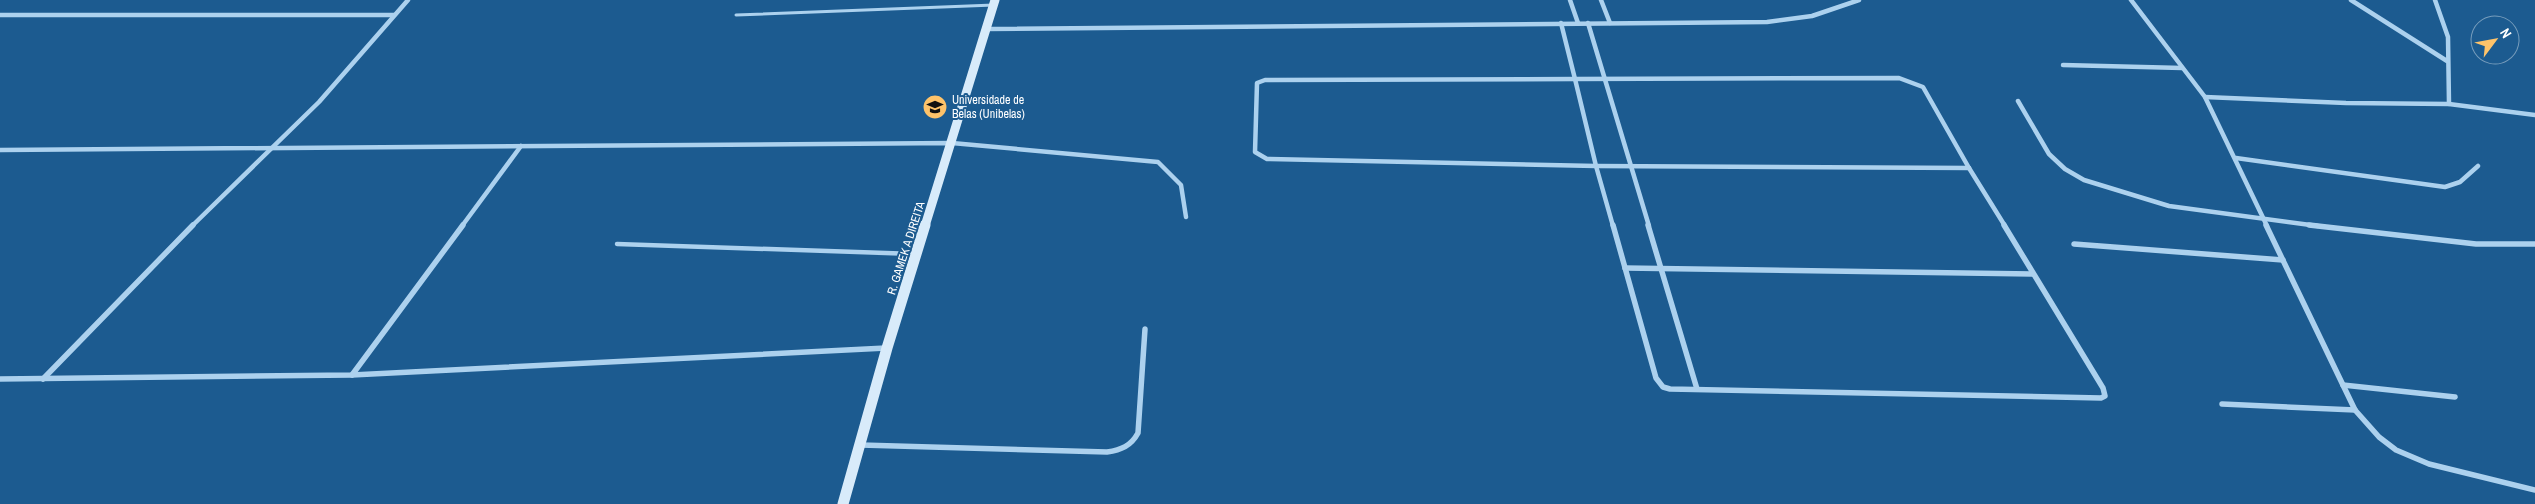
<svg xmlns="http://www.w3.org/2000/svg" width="2535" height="504" viewBox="0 0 2535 504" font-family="'Archivo Narrow',sans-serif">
  <rect width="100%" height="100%" fill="#1c5b90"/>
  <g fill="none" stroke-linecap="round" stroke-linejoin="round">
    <polyline stroke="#acd1ee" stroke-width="3" points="736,15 994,5"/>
    <polyline stroke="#acd1ee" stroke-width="4.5" points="617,244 915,254"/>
    <g stroke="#acd1ee" stroke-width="4.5">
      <polyline points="1570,0 1578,23"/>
      <polyline points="1601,0 1610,23"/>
      <polyline points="2131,0 2205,97 2267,226"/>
      <polyline points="2351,0 2447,61"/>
      <polyline points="2435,0 2448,37 2449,104"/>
      <polyline points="0,15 394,15"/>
      <polyline points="1561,23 1575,79"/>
      <polyline points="1588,23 1649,226"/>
      <polyline points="986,29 1767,22 1812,16 1859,0"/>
      <polyline points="2063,65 2182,68"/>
      <polyline points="1575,79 1596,166"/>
      <polyline points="1575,79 1265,80 1257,83 1255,152 1267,159 1596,166"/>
      <polyline points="1575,79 1899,78 1923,87 1969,168"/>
      <polyline points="2205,97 2346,103 2449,104 2535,115"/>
      <polyline points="2018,101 2049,154 2065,169 2084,180 2169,206 2318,226"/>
      <polyline points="0,150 952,143 1158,162 1181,185 1186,217"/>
      <polyline points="2236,158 2445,187 2460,182 2478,166"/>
      <polyline points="1596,166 1969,168"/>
      <polyline points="1596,166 1613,226"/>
      <polyline points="1969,168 2005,226"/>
      <polyline points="192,226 319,102 408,0"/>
      <polyline points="462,226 521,146"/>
    </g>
    <g stroke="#acd1ee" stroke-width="5.5">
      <polyline points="1613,225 1656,378 1663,387 1670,389 2101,398 2105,396 2103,388 2004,225"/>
      <polyline points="1648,225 1697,389"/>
      <polyline points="2266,225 2355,410 2379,437 2396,450 2429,464 2535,490"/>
      <polyline points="2309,225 2476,244 2535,244"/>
      <polyline points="2074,244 2283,260"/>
      <polyline points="1625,268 2032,274"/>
      <polyline points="352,375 463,225"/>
      <polyline points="0,379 352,375 886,348"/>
      <polyline points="43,379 193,225"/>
      <polyline points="2343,385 2455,397"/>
      <polyline points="2222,404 2355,410"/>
      <path d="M861,445l246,7c14,-2 24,-6 31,-19l7,-104"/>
    </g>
    <polyline stroke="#d8ebfa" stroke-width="9" points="925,226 995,0"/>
    <polyline stroke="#d8ebfa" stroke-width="11" points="843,504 887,348 925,225"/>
  </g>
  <defs>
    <symbol id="university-disc" viewBox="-11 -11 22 22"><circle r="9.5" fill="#fec36a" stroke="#1c5b90"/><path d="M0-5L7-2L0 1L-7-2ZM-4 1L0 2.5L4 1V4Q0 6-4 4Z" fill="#111"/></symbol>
  </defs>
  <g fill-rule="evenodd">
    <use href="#university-disc" x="921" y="93" width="28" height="28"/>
  </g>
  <g text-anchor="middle" stroke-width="4" stroke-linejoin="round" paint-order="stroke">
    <g font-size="12" fill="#fff" stroke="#1c5b90" text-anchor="start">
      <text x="952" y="104">Universidade de<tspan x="952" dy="14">Belas (Unibelas)</tspan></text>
    </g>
    <g font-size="12" fill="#fff" stroke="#1c5b90">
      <text transform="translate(906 248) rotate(-72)" y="4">R. GAMEK A DIREITA</text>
    </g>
  </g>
  <g transform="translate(2495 40) rotate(58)"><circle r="24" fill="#1c5b90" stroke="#779dbc"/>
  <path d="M0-4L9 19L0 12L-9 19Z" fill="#fec36a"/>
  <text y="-8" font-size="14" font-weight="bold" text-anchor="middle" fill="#ffffff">N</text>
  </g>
</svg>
